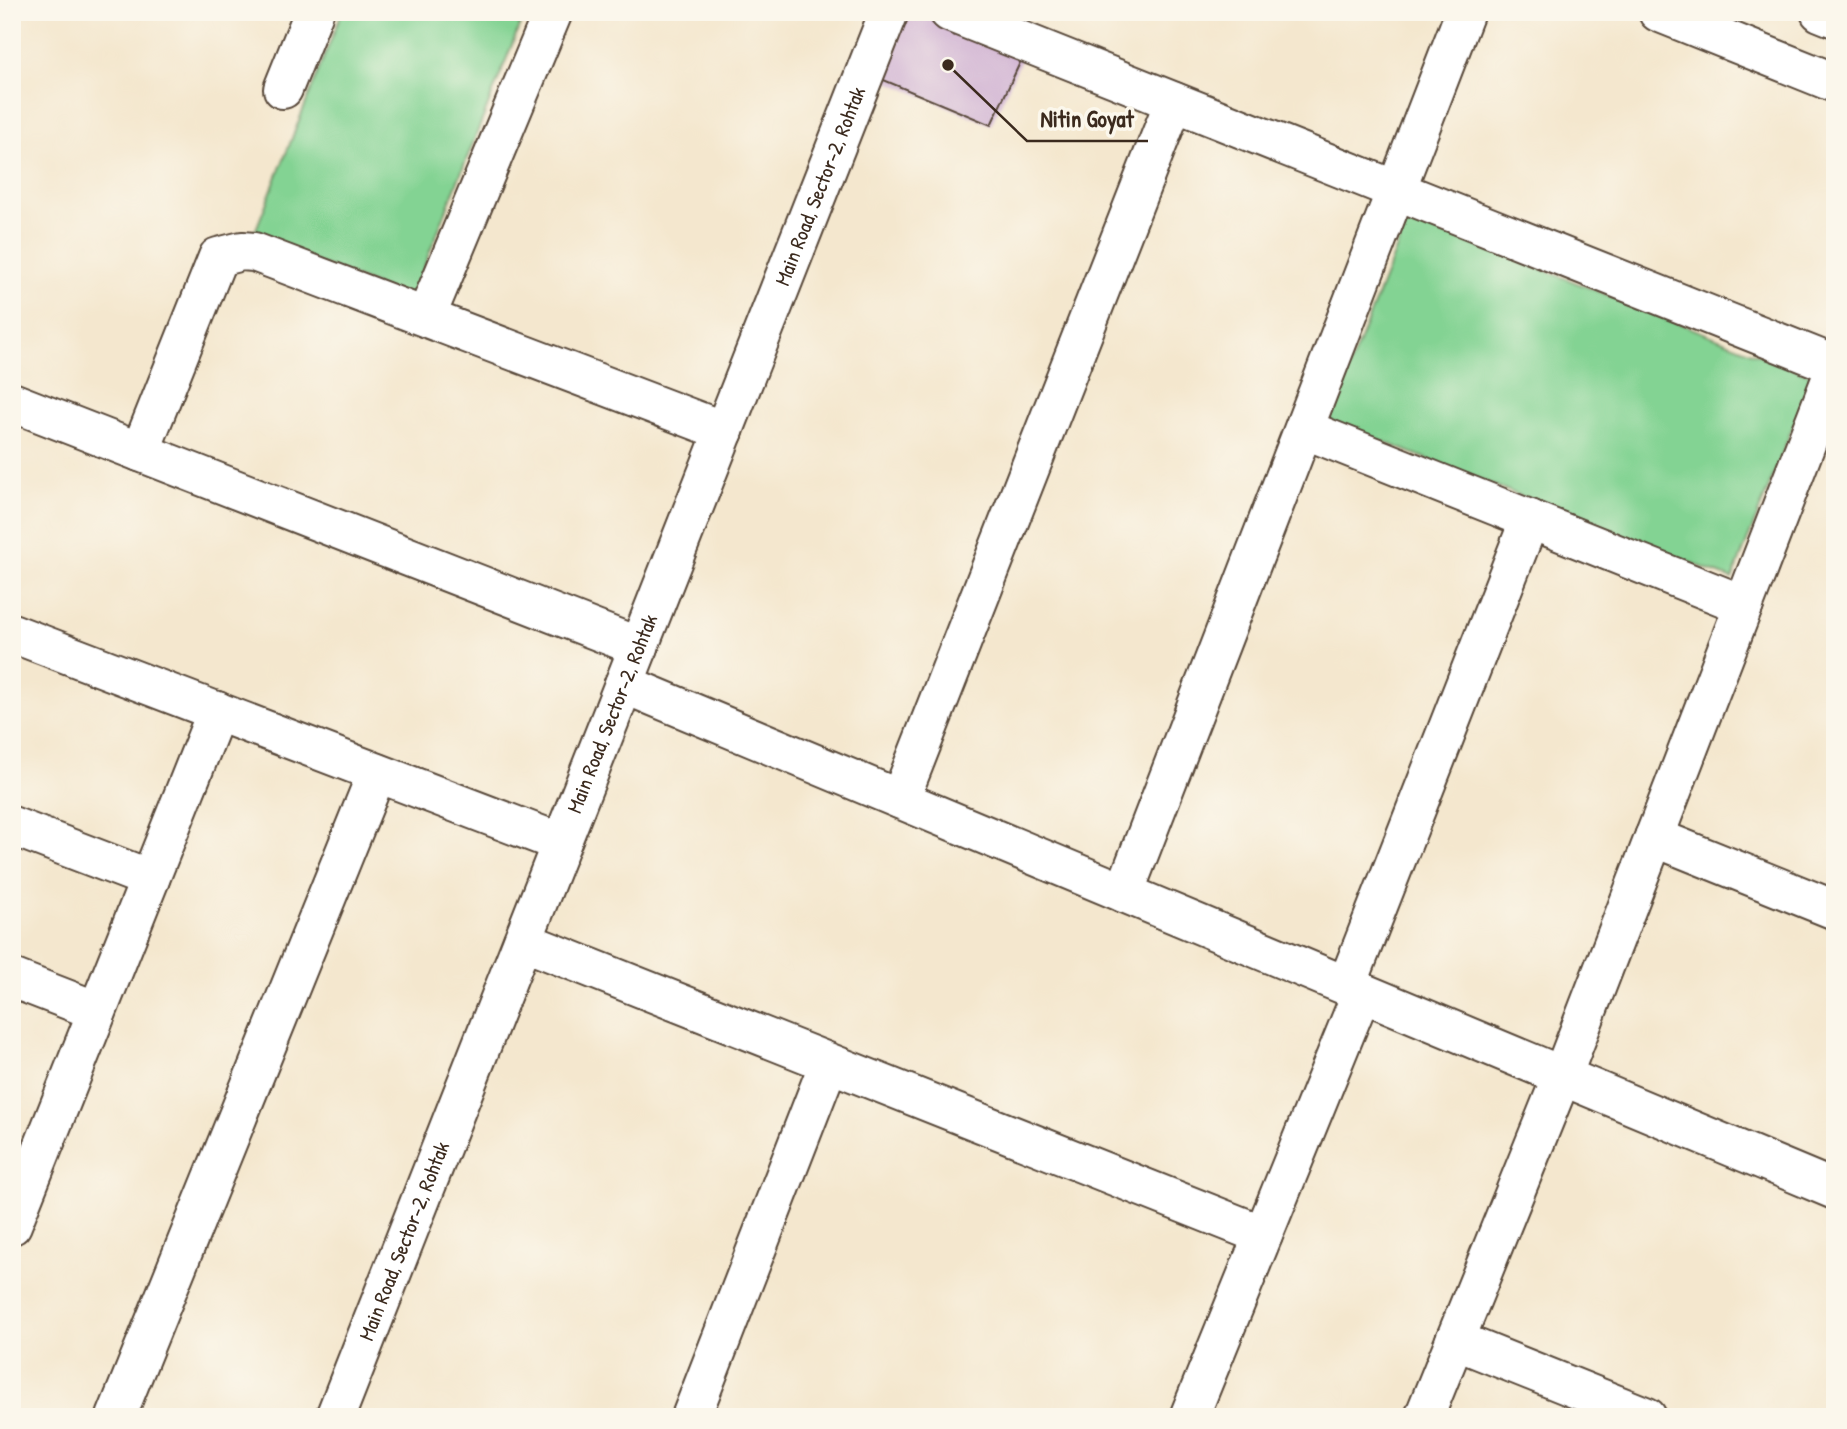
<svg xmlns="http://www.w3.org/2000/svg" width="1847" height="1429" viewBox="0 0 1847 1429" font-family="'Patrick Hand',sans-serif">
  <rect width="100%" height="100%" fill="#fbf7ec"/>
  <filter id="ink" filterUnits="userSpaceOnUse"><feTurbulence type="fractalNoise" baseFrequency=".0143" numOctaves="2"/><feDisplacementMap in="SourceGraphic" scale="14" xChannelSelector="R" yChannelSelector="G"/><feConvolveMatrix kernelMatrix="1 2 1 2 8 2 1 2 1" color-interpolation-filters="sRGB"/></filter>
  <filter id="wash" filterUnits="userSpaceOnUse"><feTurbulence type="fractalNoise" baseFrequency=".00686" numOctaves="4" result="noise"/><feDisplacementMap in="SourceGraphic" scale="28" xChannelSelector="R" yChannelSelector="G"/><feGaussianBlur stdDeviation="1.57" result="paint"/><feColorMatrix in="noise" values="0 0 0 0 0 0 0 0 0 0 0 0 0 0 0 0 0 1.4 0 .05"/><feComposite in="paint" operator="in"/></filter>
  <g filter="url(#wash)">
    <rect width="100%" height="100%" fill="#f4e7ce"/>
    <g fill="#83d393" stroke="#5f7e58" stroke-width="2">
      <polygon points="342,12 525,12 411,299 253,237"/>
      <polygon points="1409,217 1813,376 1732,579 1328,420"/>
    </g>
    <g id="blocks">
      <polygon fill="#ccacd0" points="898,12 926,12 1024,54 991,125 874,76"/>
    </g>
  </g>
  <g filter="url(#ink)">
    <use href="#blocks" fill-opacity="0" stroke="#574638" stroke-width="2"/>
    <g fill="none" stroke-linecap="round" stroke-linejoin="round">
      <defs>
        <g id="minor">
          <polyline points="949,12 1835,365"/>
          <polyline points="1658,12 1835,83"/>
          <polyline points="1820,12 1835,18"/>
          <polyline points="283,89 314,12"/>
          <polyline points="426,317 553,12"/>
          <polyline points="12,402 639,647"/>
          <polyline points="1304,429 1744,605"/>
          <polyline points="140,452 218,257 242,251 254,252 724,431"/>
          <polyline points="12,633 561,843"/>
          <polyline points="624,684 1835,1190"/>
          <polyline points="900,799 1174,102"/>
          <polyline points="12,826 150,879"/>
          <polyline points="1654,837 1835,910"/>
          <polyline points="1124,893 1465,12"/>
          <polyline points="523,941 1263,1235"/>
          <polyline points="12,978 97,1011"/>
          <polyline points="1347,985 1530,519"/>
          <polyline points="12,1225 217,711"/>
          <polyline points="1455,1340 1647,1417"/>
          <polyline points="116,1417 377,773"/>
          <path id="s1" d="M335,1417l554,-1405"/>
          <polyline points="691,1417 829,1063"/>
          <polyline points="1189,1417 1362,992"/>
          <polyline points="1424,1417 1562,1076 1835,369"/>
        </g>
      </defs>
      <use href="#minor" stroke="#574638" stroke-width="42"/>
      <use href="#minor" stroke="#fff" stroke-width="38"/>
    </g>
  </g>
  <g text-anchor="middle" stroke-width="7" stroke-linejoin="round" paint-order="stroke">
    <g font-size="21" fill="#3b2a1e" stroke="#fbf7ec">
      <text dy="7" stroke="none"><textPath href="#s1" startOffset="1323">Main Road, Sector-2, Rohtak</textPath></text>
      <text dy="7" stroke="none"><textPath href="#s1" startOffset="756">Main Road, Sector-2, Rohtak</textPath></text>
      <text dy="7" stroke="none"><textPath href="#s1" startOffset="189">Main Road, Sector-2, Rohtak</textPath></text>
    </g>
  </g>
  <path fill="none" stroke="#3b2a1e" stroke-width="2.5" d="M948 65L1027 141H1148"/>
  <circle fill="#3b2a1e" stroke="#fbf7ec" stroke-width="2.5" cx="948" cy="65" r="7"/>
  <g font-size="23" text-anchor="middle" font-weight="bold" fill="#3b2a1e" stroke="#fbf7ec" stroke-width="7" stroke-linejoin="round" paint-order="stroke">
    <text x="1087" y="127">Nitin Goyat</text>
  </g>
  <rect width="1847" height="1429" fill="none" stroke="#fbf7ec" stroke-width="42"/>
</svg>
